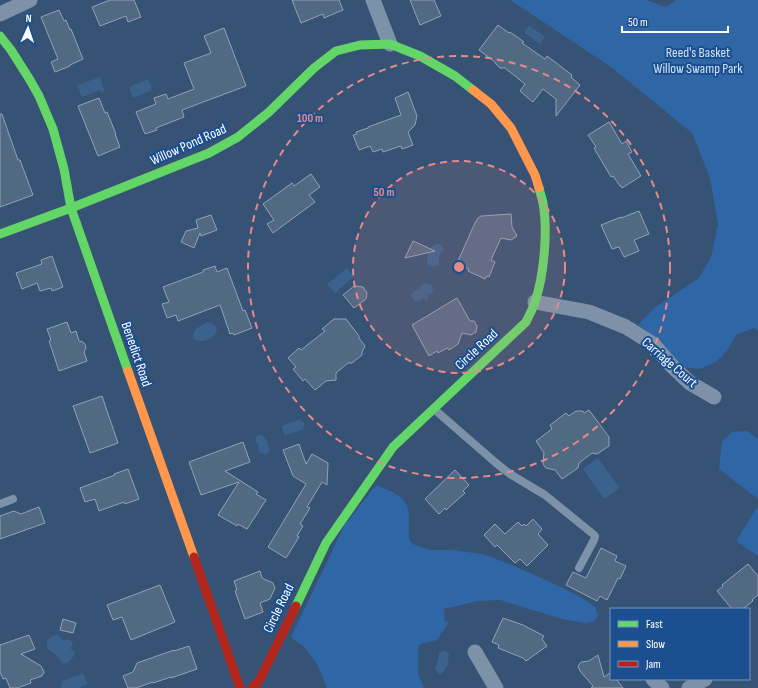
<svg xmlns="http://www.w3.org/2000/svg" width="758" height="688" viewBox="0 0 758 688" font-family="'Sofia Sans Condensed',sans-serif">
  <rect width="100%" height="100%" fill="#365274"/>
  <g fill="#2f66a5">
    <polygon points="510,0 646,0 666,7 676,0 758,0 758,331 754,328 736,335 727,351 716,362 700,369 682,367 658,339 638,325 654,308 699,278 711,257 718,224 710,178 692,133 611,67"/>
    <polygon points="747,431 758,439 758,499 719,469 722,441 732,432"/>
    <path d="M376,485c12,5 29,10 32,24 2,10 0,21 1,31l4,4 17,6h21l32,4 29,11 49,22 21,11 13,9 3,8 -2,5 -4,2 -8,1 -22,-4 -62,-19 -22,1 -34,8 1,13h4l-12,18 -17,4 -2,5v24l6,15h-97l-10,-24 -13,-17 -13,-10 53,-111z"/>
    <polygon points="758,506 758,556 736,541"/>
  </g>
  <g fill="#3b618d">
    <polygon points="529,25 545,37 540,44 524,32"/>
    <polygon points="100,77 105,92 101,93 100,90 82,97 77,85"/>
    <polygon points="148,79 152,88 150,91 133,98 129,87"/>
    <path d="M436,244h4l3,3v4c-5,4 -4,8 -4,14l-7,2 -4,-2c-3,-9 0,-17 8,-21z"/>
    <polygon points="347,268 354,277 335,293 327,284"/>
    <polygon points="426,283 432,285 433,289 432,293 426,295 429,299 426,300 424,297 419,301 415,301 412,297 411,294 414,291 417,289 419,289 422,285"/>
    <path d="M208,322c19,4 4,24 -14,18 -3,-11 5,-13 14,-18z"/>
    <polygon points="301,419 301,422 303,421 305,426 303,427 304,429 285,436 281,426"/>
    <path d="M258,435h4l4,4 4,12c-3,4 -5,3 -10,2l-2,-3 1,-5 -3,-3v-5z"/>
    <polygon points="598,458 620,488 604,499 583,469"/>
    <path d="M54,635h4l6,6 1,-1 4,-1 3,3 1,3 -3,3 5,4 -1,4 -7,7h-5l-7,-9 -8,-6c-1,-7 1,-10 7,-13z"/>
    <polygon points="444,650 449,653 448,665 441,675 437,673 435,668 438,660 439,653"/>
    <polygon points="83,673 88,684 79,688 60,688 62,685 62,681"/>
  </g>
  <g fill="#526984" stroke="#92a2b6">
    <polygon points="110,0 134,0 141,17 128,22 126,16 100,26 92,7"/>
    <polygon points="292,0 339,0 343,10 324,18 323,14 301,23"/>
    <polygon points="410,0 434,0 441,16 420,25"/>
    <polygon points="59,10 64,21 66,20 70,30 71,29 83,59 70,65 70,66 55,72 51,62 58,59 41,17"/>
    <polygon points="498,25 509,33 510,32 524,42 522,43 545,59 547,56 572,75 571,77 580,85 556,116 556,99 543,89 533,102 520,91 525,84 505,68 500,68 496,64 495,62 479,50"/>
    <polygon points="224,28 246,86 182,110 184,117 156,128 157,130 145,134 136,112 156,104 154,98 166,94 168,99 194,89 184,63 211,53 204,36"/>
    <polygon points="408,92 417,116 415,125 408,132 413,145 402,149 401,146 383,152 382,149 373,152 370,146 359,150 353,135 357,134 356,132 368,128 368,127 401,115 395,98"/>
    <polygon points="99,98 105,113 107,112 116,134 115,134 120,147 98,156 78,106"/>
    <polygon points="0,114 2,114 18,160 20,160 33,195 0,207"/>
    <polygon points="609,122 622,144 626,141 632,152 628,154 640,174 640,175 641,176 622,188 621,186 620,186 613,176 611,177 594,148 596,147 588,135"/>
    <polygon points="311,174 320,187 309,195 315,202 273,233 267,224 274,220 263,204 292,183 294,186"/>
    <polygon points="639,211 649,234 634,240 639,251 624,257 619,247 612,249 601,225 621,217 621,218"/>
    <polygon points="511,214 512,227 517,236 511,240 501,238 491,260 495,262 489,277 487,276 485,279 468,271 469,269 457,263 475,223 478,218 481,216"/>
    <polygon points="211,215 217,230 201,236 200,233 194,248 181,242 186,231 198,228 196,220"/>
    <polygon points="413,241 435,251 405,258"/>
    <polygon points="52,256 63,287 52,291 51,288 40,291 37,283 22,289 16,273 42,264 41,260"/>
    <polygon points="215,266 217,272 227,268 243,311 245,310 252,328 234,335 233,333 230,334 220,305 178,321 176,315 167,318 162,304 169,302 163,287 203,272 203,270"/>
    <polygon points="354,286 363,287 367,293 366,299 354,308 343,295"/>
    <polygon points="457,298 470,321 474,321 477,326 476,332 471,335 462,333 458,344 449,350 447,348 438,353 437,351 429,356 412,325"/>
    <polygon points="334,319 346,319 359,336 359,338 365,346 362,352 362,355 352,363 348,363 336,373 336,380 326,381 315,390 305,379 303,381 293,369 296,367 288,358 299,348 301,350 325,331 322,329"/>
    <polygon points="67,322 71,333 76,331 79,341 83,342 85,344 86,348 84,352 87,361 59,371 49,341 51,340 47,329"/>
    <polygon points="102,396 118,443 90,453 73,406"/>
    <polygon points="589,410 609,437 609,446 597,454 592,453 579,463 578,468 562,479 555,470 546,468 544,466 543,462 544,453 536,441 552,429 550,425 566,413 569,416 576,411 583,411 584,413"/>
    <polygon points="243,442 250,462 225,471 258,492 256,494 266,500 247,529 238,524 237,526 218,515 239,482 201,495 189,462"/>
    <polygon points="299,444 306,464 312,454 328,463 327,485 322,482 307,507 310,508 300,524 303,526 297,536 299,537 286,558 268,547 306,484 293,476 283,450"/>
    <polygon points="128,469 139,499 125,504 124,502 99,511 95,499 85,502 80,488 115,475 114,474"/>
    <polygon points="455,470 469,485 463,491 465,493 446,510 445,508 439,514 425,499"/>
    <polygon points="39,507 45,523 0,539 0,516 14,511 21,514"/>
    <polygon points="533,519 542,529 538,534 548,545 527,566 520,559 515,563 497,545 495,547 484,535 495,524 505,534 518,522 522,526 524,524 526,526"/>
    <polygon points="601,548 617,556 615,561 626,566 620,579 618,578 607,600 600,596 597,601 566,585 573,572 586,578"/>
    <polygon points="748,564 758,576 758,595 752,600 753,601 743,609 732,609 717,591 723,586 722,585"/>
    <polygon points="260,571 262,578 273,583 275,588 270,599 260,603 263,612 245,619 235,591 237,590 234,581"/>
    <polygon points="160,585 175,622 131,640 122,617 113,620 107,605"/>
    <polygon points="503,618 523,625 544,636 542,639 547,646 526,661 523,658 498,648 499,645 492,642"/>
    <polygon points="63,619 76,623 73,633 60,630"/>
    <polygon points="29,635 35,649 21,654 41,666 44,672 42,676 30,680 31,683 17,688 10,688 6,678 3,679 0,672 0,645"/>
    <polygon points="189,646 197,669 171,678 171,677 153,683 153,682 136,688 128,688 123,676 133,672 137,663 174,650 174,651"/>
    <polygon points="598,655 604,677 610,673 611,679 616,679 623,688 591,688 593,686 580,671 578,666 581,662 589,661"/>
  </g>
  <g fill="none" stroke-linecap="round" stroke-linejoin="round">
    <g stroke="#7d92a8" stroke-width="8">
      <polyline points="434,409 496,463 510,474 545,495 593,534 595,536 594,540 579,568"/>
      <polyline points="0,504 13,499"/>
    </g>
    <g stroke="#7d92a8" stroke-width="15">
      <polyline points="373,0 390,44"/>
      <polyline points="0,14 30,0"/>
      <polyline points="535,302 589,312 626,327 653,344 672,366 690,383 714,397"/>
      <polyline points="475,652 496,688"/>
      <polyline points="653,679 662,688"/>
      <polyline points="689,688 705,679"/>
    </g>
    <g stroke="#63d668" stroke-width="9">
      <polyline points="0,36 11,50 30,80 39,96 53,129 64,169 71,208 128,371"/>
      <polyline points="0,234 71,208 209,153 238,137 269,112 314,68 336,51 360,45 390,44 420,56 455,76 473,90"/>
      <path d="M296,606l30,-63 67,-96 133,-125c3,-7 7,-13 9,-20 9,-27 13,-70 8,-99 -1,-5 -3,-10 -4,-15"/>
    </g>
    <g stroke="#ff974d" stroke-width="9">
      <polyline points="473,90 491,104 511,128 535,175 539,188"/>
      <polyline points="128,371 194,557"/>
    </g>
    <g stroke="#b3261e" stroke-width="9">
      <polyline points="194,557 240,688"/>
      <polyline points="252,688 259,681 296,606"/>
    </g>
  </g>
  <circle cx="459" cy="267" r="106" fill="#e88989" fill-opacity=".12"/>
  <g fill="none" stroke="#e88989" stroke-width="2" stroke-dasharray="7 5">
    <circle cx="459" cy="267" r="106"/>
    <circle cx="459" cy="267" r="211"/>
  </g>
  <g text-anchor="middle" stroke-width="4" stroke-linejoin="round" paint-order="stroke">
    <g font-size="14" fill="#cfe3fa" stroke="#1b4f8f">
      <text x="698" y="57">Reed's Basket<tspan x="698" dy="16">Willow Swamp Park</tspan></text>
    </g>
    <g font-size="14" fill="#fff" stroke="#1b4f8f">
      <text transform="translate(188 144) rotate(-24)" y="5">Willow Pond Road</text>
      <text transform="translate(476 349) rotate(-43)" y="5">Circle Road</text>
      <text transform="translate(137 354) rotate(71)" y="5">Benedict Road</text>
      <text transform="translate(670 362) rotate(41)" y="5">Carriage Court</text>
      <text transform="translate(278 608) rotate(-64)" y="5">Circle Road</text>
    </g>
  </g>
  <circle cx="459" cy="267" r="6" fill="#e88989" stroke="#1b4f8f" stroke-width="2"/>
  <g font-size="12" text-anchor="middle" font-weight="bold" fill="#e88989" stroke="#1b4f8f" stroke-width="4" stroke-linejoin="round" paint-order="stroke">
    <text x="310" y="122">100 m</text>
    <text x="384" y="196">50 m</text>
  </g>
  <rect x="610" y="608" width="140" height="72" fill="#1b4f8f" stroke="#7695bc"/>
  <rect x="618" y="621" width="20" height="6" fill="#63d668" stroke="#7695bc"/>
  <text x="646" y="628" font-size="12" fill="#ffffff">Fast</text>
  <rect x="618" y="641" width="20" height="6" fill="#ff974d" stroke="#7695bc"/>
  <text x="646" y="648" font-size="12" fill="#ffffff">Slow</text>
  <rect x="618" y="661" width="20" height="6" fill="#b3261e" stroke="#7695bc"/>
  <text x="646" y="668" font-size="12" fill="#ffffff">Jam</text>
  <g transform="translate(28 28) rotate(3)" stroke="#1b4f8f" stroke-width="3" paint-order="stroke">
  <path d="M0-3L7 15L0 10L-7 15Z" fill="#ffffff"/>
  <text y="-6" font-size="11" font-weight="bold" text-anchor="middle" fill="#ffffff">N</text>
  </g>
  <path d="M622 26v6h106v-6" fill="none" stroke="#ffffff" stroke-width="2"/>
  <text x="628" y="26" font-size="12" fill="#ffffff" stroke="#1b4f8f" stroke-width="3" paint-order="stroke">50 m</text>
</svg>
